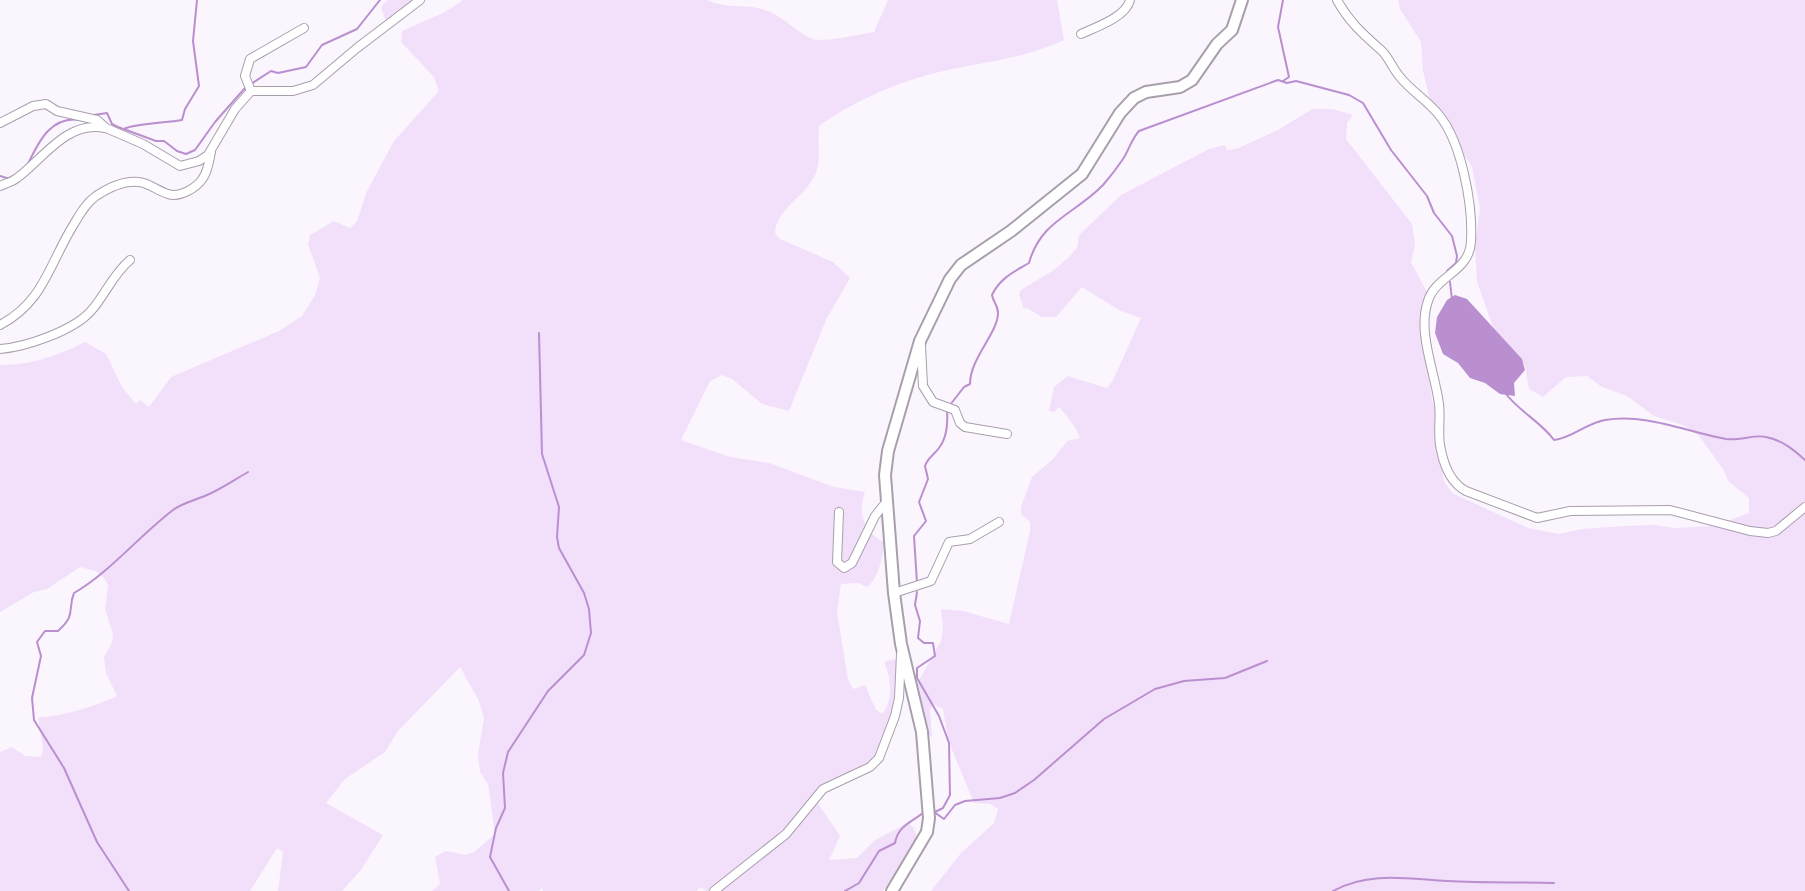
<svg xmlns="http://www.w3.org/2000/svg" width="1805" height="891" viewBox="0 0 1805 891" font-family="'Roboto Condensed',sans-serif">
  <rect width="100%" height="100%" fill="#fbf5fe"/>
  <g fill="#f2e0fb">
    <polygon points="387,0 424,0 392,19 385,19 381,7"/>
    <path d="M463,0h244c18,9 37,4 55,9 19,5 32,21 48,29 12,6 50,-4 64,-6l14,-32h169l7,40c-47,21 -84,22 -133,34 -38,10 -80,29 -112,52 -2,17 3,36 -5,51 -12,22 -37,32 -39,56l5,6 53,23 17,16 -24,42 -37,91 -27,-7 -30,-25 -10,-4 -12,6 -29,59 49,17 39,6 65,24 31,5c-8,20 -1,41 19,50 0,12 -6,38 -17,45l-9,-4 -17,1 -4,28 11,67 5,10 12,-4 11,25 6,4c12,-14 9,-37 2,-52l11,-3c18,25 -9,78 -18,104l-53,29 -7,10 23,34 -11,24 28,-2 18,-18 33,-17 5,4 5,12 -35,52h-177l-5,-4 -5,4h-153l-1,-3 -3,3h-107l8,-7 -5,-27 11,-6 20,4 8,-3 21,-18 -7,-50 -8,-12 -2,-18 6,-36 -5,-17 -19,-34 -62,64 -13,21 -40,27 -19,24 57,32 -22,35 -19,21h-64l5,-39 -6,-4 -27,43h-250v-139l12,-5 13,9 16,1 2,-8 -5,-32c16,2 64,-13 79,-21l-11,-23 -2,-16 8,-14 1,-9 -8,-25 3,-24 -4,-7 -8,-7 -16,-4 -33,22 -13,3 -34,20v-247c30,0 58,-9 85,-23l21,12 16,33 14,17 4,-4 9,7 22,-30 108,-46 23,-15 13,-21 5,-17 -12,-34 2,-9 24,-14 16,7 7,-7 10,-30 27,-50 45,-50 -5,-14 -33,-35 1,-11 43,-19z"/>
    <path d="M1398,0h407v891h-874l30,-38 33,-30 4,-14 -7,-5 -17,-1 -26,-63 -5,-31 -10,-5 -3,6 2,26 -13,-1 -2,-51 24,-43 2,-14 -2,-18 22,2 46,13 21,-93v-9l-9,-8v-7l11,-30 21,-18 14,-18 13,-3c-4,-11 -13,-22 -21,-31l-5,5 -5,-1 5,-24 14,-11 39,12 6,-8 28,-62 -22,-8 -37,-23 -26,30h-14l-15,-9 -3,1 -5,-14 2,-5 33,-20 15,-13 8,-9 2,-13 42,-40 88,-46 16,-4 2,5 9,-1 42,-19 34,-21h21l20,6 -6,8 -1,16 66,85 3,21 -4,17 21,40c-15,20 -2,73 0,98l3,7 6,4v53l3,17 8,12 76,35 31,6 23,-5 42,-3 31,-1 19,3 40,-2 35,-13v-15l-20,-16 -6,-13 -24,-33 -14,-10 -31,-10 -27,-20 -25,-9 -15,-11 -21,1 -23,20 -14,-8 -4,-24 -32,-38 -16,-45 -2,-35 5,-39 -8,-41 -42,-67 -7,-29 -2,-29 -21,-33z"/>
  </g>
  <polygon fill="#ba8fcf" points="1455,295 1467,299 1522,359 1525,370 1514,383 1515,396 1500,394 1485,383 1470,378 1458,363 1443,354 1435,333 1437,317 1447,300"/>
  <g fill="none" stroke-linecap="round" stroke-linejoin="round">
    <g stroke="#ba8fcf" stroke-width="2">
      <polyline points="1283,0 1278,27 1289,77 1283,81"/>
      <polyline points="251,84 271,71 278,73 306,67 322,45 357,29 380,0"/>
      <polyline points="94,115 107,113 112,124 118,127 156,141 164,141 177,151 186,154 195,150 215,122 245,88"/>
      <path d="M124,129c12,-6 43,-6 58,-9l3,-11 14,-23 -6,-45 4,-41"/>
      <path d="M27,166c11,-23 23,-51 54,-46"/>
      <polyline points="0,176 10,179"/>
      <polyline points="1450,282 1452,300"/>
      <path d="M1506,394c14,18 35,28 48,46 19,-2 32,-17 51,-20 42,-7 81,12 121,19 14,2 29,-5 40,-2 16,3 28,13 39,23"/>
      <path d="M950,405l14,-18 6,-3c0,-26 28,-51 28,-71 0,-8 -5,-11 -6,-18 8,-17 22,-23 37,-32 12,-43 45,-48 74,-78 7,-8 14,-17 20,-26 6,-9 8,-19 16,-28l139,-51 9,3 9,-2 53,14 14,8 28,47 36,46 7,17 18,23 5,20 -1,7 -9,8"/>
      <path d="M917,583l-3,-47 12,-15 -7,-19 9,-23 -3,-13c3,-9 9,-11 14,-18 8,-10 9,-24 8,-37"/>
      <polyline points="917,592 915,605 920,621 918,638 924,643 933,643 935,656 917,668 917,678 939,716 949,743 950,795 943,808 935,812"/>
      <polyline points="934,812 944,819 955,805 965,801 1000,798 1015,793 1034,780 1104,719 1155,689 1184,681 1225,678 1267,661"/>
      <path d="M129,891l-32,-49 -33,-74 -30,-48 -2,-22 9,-42 -4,-14 8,-11h13c19,-17 9,-21 16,-38 36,-21 65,-57 99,-83 9,-7 23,-10 34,-15 14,-6 27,-15 41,-23"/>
      <polyline points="509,891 490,857 496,828 505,808 503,773 508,752 548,691 584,655 591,633 589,609 584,593 559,548 557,537 559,507 542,454 539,333"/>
      <path d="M845,891l14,-8 20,-32 16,-8c3,-17 15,-20 28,-30"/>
      <path d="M1333,891c36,-20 75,-12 114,-10 36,2 72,1 107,2"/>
    </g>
    <defs>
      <g id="street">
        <path d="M1337,0c12,22 26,34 45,51 7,7 11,18 18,26 11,14 28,24 39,38 23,28 34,91 32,126 -1,31 -35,34 -43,60 -11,31 7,71 11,103 2,15 -2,31 2,46 3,15 10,33 25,41l71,27 33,-7 100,-1 80,21 18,2 8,-2 29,-24"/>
        <path d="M1081,34c15,-7 45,-17 49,-34"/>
        <polyline points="251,91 245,76 250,59 304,28"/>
        <polyline points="0,123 33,106 46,104 57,111 97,120 106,128 143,144 180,166 199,161 208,155 235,109 251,91 293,91 313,85 357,48 420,0"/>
        <path d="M0,186c6,-3 12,-4 17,-8 26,-19 50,-58 88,-50"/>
        <path d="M0,325c44,-23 49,-61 74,-101 6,-10 12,-21 22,-28 12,-8 28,-16 43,-14 10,1 19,9 29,12 11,4 29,-6 35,-16 5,-7 6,-17 8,-26"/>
        <polyline points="921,345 923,386 933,402 955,410 960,423 965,427 1007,434"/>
        <path d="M0,349c26,-2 72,-18 90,-37 15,-16 22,-37 40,-52"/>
        <polyline points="839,512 837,562 844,568 852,563 875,516 887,501"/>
        <polyline points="894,593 931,581 949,542 970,539 999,522"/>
        <polyline points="714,891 786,834 823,789 870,767 879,758 895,716 899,698 901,654"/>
      </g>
      <polyline id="secondary" points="892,891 927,832 929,818 922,732 901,644 894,593 885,475 888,451 920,341 950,279 961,265 1011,231 1082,174 1120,113 1134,98 1146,92 1180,87 1192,80 1217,44 1232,30 1242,0"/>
    </defs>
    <use href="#street" stroke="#a89fad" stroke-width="10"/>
    <use href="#secondary" stroke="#a89fad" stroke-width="14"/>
    <use href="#street" stroke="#fff" stroke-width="8"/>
    <use href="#secondary" stroke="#fff" stroke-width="10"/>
  </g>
</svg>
